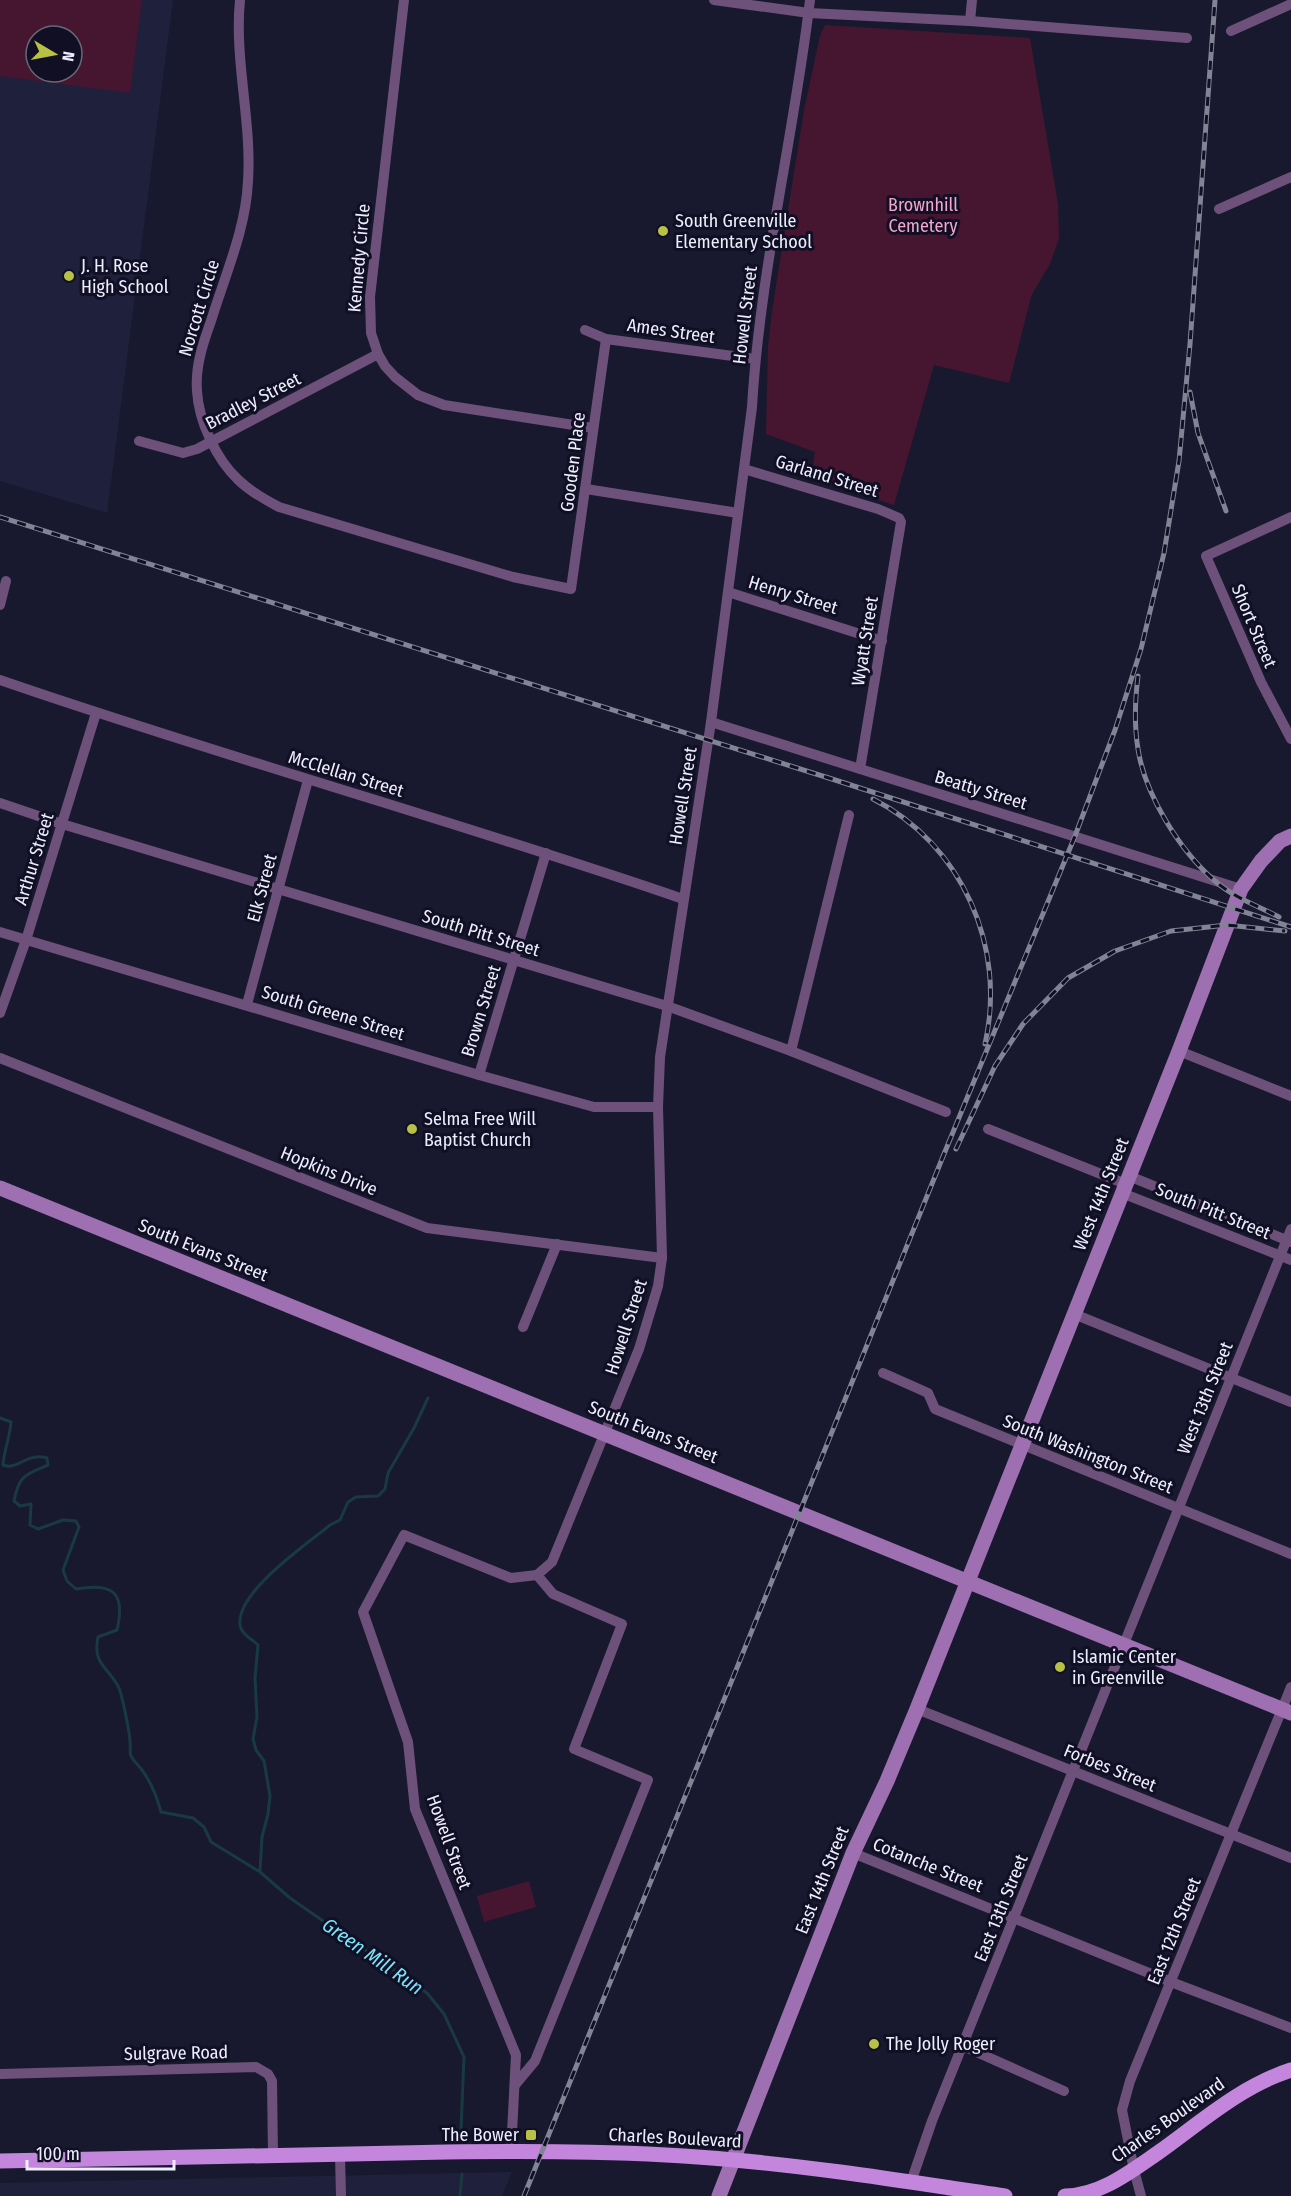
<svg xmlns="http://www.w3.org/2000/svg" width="1291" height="2196" viewBox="0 0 1291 2196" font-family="'Fira Sans Condensed',sans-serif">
  <rect width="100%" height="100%" fill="#18192e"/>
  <g fill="#1f203b" fill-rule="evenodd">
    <path d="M0,0h173l-66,513 -107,-32zM36,36h36v36h-36z"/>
    <polygon points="512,2172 502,2196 0,2196 0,2183"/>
  </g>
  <g fill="#461630" fill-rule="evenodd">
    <path d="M0,0h142l-12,93 -130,-17zM36,36h36v36h-36z"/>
    <polygon points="825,25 1030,38 1058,204 1059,239 1050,264 1032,294 1009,383 934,365 894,505 811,478 815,452 766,434 768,346 772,311 804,110 820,36"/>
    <polygon points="529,1881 536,1907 484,1922 477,1896"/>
  </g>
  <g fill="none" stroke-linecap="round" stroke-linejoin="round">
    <g stroke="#193a41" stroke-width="3">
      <path d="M0,1418l11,4c-1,15 -7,28 -8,43 14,6 24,-13 44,-7l1,7c-23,10 -29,10 -34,36l6,5 11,-2 -1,21 8,4 25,-9 13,1 3,6 -16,43 4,11 9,8c36,-6 50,2 41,41l-19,7c-6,28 11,30 21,51 3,7 11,46 11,54 1,6 -1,9 1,14 3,6 7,8 11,14 9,12 15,27 19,42l32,6 11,9 7,15 49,30 30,26 137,95 17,21 20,43 -3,72"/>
      <path d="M260,1871l2,-34 6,-23 2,-18 -6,-35 -8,-11 -3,-11 4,-22 -2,-39 3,-33c-6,-6 -17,-11 -18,-20 -4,-33 67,-81 90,-100l10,-5 8,-18 8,-5 22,-1 7,-7 3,-16 26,-45 14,-30"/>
      <polyline points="460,2196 462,2174"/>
    </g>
    <g stroke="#6e517a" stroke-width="10">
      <path d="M240,0c-6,60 12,121 8,181 -2,48 -23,94 -37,140 -8,22 -16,46 -14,70 1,17 6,33 13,48 16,35 36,51 69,68l234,70 58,12 35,-250"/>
      <polyline points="404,0 370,297 371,333 378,354 385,366 395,377 418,395 444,405 593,428"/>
      <polyline points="714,0 809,13 970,21 1187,38"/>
      <polyline points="970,21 972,0"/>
      <polyline points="1231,31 1291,4"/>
      <polyline points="1219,209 1291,177"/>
      <polyline points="585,330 606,339 755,359"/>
      <polyline points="139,441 183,453 197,449 378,354"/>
      <polyline points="744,469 878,509 899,518 901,522 860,769"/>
      <polyline points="586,489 738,513"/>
      <polyline points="1291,517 1206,556 1261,682 1291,739"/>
      <polyline points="728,592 882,641"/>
      <polyline points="0,605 6,581"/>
      <path d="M0,680c226,78 457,141 683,219"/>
      <polyline points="711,722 1241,889"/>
      <polyline points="0,803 62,824 667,1006 791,1051 946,1112"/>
      <polyline points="0,932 479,1075 594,1107 658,1107"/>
      <polyline points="247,1004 308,780"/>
      <polyline points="0,1013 26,940 96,713"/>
      <polyline points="791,1051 849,815"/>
      <polyline points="1179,1051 1291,1096"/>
      <polyline points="0,1058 427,1228 662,1258"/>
      <polyline points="479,1075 546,853"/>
      <polyline points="988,1129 1126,1184"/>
      <polyline points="1129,1176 1291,1242"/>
      <polyline points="1122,1193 1291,1260"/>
      <polyline points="1074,1314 1291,1402"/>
      <polyline points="523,1327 557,1244"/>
      <polyline points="883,1373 928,1393 935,1409 1291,1554"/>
      <polyline points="917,1709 1291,1858"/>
      <polyline points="853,1853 1171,1982 1291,2028"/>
      <polyline points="963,2046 1064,2091"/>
      <polyline points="0,2074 256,2067 268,2074 272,2081 273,2155"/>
      <polyline points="515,2085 535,2061 648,1780 574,1749 622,1624 553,1594 537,1575"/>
      <path d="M511,2152l5,-97 -101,-246 -7,-67 -45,-130 41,-77 107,43 26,-3 15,-13 87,-213 19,-63 4,-28 -4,-151 2,-50 51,-335 41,-315c8,-137 42,-271 58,-407"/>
      <polyline points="340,2155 341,2196"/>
      <polyline points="911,2182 932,2121 1291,1229"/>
      <polyline points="1141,2196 1134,2170 1122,2110 1130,2081 1291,1687"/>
    </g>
    <g stroke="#9e6fb1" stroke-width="15">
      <polyline points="0,1188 1291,1713"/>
      <polyline points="719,2196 853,1853 887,1781 917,1709 1179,1051 1241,889 1261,861 1280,841 1291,836"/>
    </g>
    <g stroke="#c386dc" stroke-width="15">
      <path d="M0,2161l447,-9c95,-1 192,-1 287,8 91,8 181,23 271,36"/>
      <path d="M1065,2196c36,-1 65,-24 94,-44 42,-30 82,-66 132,-82"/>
    </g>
    <defs>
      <g id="rail">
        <polyline points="1190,392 1198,433 1226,511"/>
        <polyline points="0,517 832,779 1291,927"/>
        <path d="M1138,676c-3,24 -4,49 0,73 7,46 42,102 77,132 18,16 43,25 64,36"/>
        <path d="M873,799c89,45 134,148 112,245"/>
        <polyline points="956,1149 995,1066 1023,1024 1068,978 1115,951 1171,931 1227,925 1285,931"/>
        <polyline points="524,2196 944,1154 1075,836 1115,730 1141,649 1164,553 1179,461 1190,344 1215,0"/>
      </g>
    </defs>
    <use href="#rail" stroke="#828395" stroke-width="5"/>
    <use href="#rail" stroke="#100f24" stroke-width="3" stroke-dasharray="9" stroke-linecap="butt"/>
  </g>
  <g fill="#b8c146" stroke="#100f24" stroke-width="2">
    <circle cx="663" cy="231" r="6"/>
    <circle cx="69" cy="276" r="6"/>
    <circle cx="412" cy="1129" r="6"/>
    <circle cx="1060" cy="1667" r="6"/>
    <circle cx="874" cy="2044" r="6"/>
    <rect x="525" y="2129" width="12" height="12" rx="3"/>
  </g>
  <g text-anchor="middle" stroke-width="6" stroke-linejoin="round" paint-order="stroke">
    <g font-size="18" fill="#f5a5cb" stroke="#100f24">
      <text x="923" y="211">Brownhill<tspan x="923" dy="21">Cemetery</tspan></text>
    </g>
    <g font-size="18" fill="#edeefd" stroke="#100f24" text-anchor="start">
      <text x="675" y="227">South Greenville<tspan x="675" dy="21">Elementary School</tspan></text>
      <text x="81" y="272">J. H. Rose<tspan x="81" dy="21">High School</tspan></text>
      <text x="424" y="1125">Selma Free Will<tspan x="424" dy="21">Baptist Church</tspan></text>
      <text x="1072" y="1663">Islamic Center<tspan x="1072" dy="21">in Greenville</tspan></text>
      <text x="886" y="2050">The Jolly Roger</text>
      <text x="519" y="2141" text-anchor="end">The Bower</text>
    </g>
    <g font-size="18" fill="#edeefd" stroke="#100f24">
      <text transform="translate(359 258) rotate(-85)" y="6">Kennedy Circle</text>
      <text transform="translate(199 308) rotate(-73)" y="6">Norcott Circle</text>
      <text transform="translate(745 315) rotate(-83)" y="6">Howell Street</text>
      <text transform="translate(671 331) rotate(8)" y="6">Ames Street</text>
      <text transform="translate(253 401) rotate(-27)" y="6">Bradley Street</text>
      <text transform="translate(573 462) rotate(-83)" y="6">Gooden Place</text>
      <text transform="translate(827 476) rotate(17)" y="6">Garland Street</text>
      <text transform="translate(793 595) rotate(17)" y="6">Henry Street</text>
      <text transform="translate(1254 626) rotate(67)" y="6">Short Street</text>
      <text transform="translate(865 641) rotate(-81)" y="6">Wyatt Street</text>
      <text transform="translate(346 774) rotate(17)" y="6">McClellan Street</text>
      <text transform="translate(981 790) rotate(17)" y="6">Beatty Street</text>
      <text transform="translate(683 796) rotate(-81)" y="6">Howell Street</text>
      <text transform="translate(34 859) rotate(-73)" y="6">Arthur Street</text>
      <text transform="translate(262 888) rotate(-75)" y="6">Elk Street</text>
      <text transform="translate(481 933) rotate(17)" y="6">South Pitt Street</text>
      <text transform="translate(481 1011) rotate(-73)" y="6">Brown Street</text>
      <text transform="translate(333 1013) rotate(17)" y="6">South Greene Street</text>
      <text transform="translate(329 1171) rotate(22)" y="6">Hopkins Drive</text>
      <text transform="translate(1101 1194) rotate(-68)" y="6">West 14th Street</text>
      <text transform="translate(1213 1211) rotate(22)" y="6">South Pitt Street</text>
      <text transform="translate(203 1250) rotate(22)" y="6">South Evans Street</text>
      <text transform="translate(626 1327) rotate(-72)" y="6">Howell Street</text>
      <text transform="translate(1205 1398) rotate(-68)" y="6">West 13th Street</text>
      <text transform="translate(653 1432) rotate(22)" y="6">South Evans Street</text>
      <text transform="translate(1088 1454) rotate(22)" y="6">South Washington Street</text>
      <text transform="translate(1110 1768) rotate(22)" y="6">Forbes Street</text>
      <text transform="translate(449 1842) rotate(70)" y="6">Howell Street</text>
      <text transform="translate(928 1865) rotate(22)" y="6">Cotanche Street</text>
      <text transform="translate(822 1880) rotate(-68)" y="6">East 14th Street</text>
      <text transform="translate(1001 1908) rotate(-68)" y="6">East 13th Street</text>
      <text transform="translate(1174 1931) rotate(-68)" y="6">East 12th Street</text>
      <text transform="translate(176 2053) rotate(-1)" y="6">Sulgrave Road</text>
      <text transform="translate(1168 2120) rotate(-35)" y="6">Charles Boulevard</text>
      <text transform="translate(675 2138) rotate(3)" y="6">Charles Boulevard</text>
    </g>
    <g font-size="20" font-style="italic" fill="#78e5fe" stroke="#100f24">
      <text transform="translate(373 1956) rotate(35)" y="7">Green Mill Run</text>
    </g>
  </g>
  <g transform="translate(54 54) rotate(100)"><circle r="28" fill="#100f24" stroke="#68687b" stroke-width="1.5"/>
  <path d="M0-4.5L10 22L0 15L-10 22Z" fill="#b8c146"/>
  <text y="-9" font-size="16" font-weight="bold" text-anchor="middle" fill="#edeefd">N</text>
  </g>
  <path d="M27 2160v9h147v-9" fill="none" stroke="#edeefd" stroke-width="3"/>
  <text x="36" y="2160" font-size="18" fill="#edeefd" stroke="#100f24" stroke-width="4.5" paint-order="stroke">100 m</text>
</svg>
